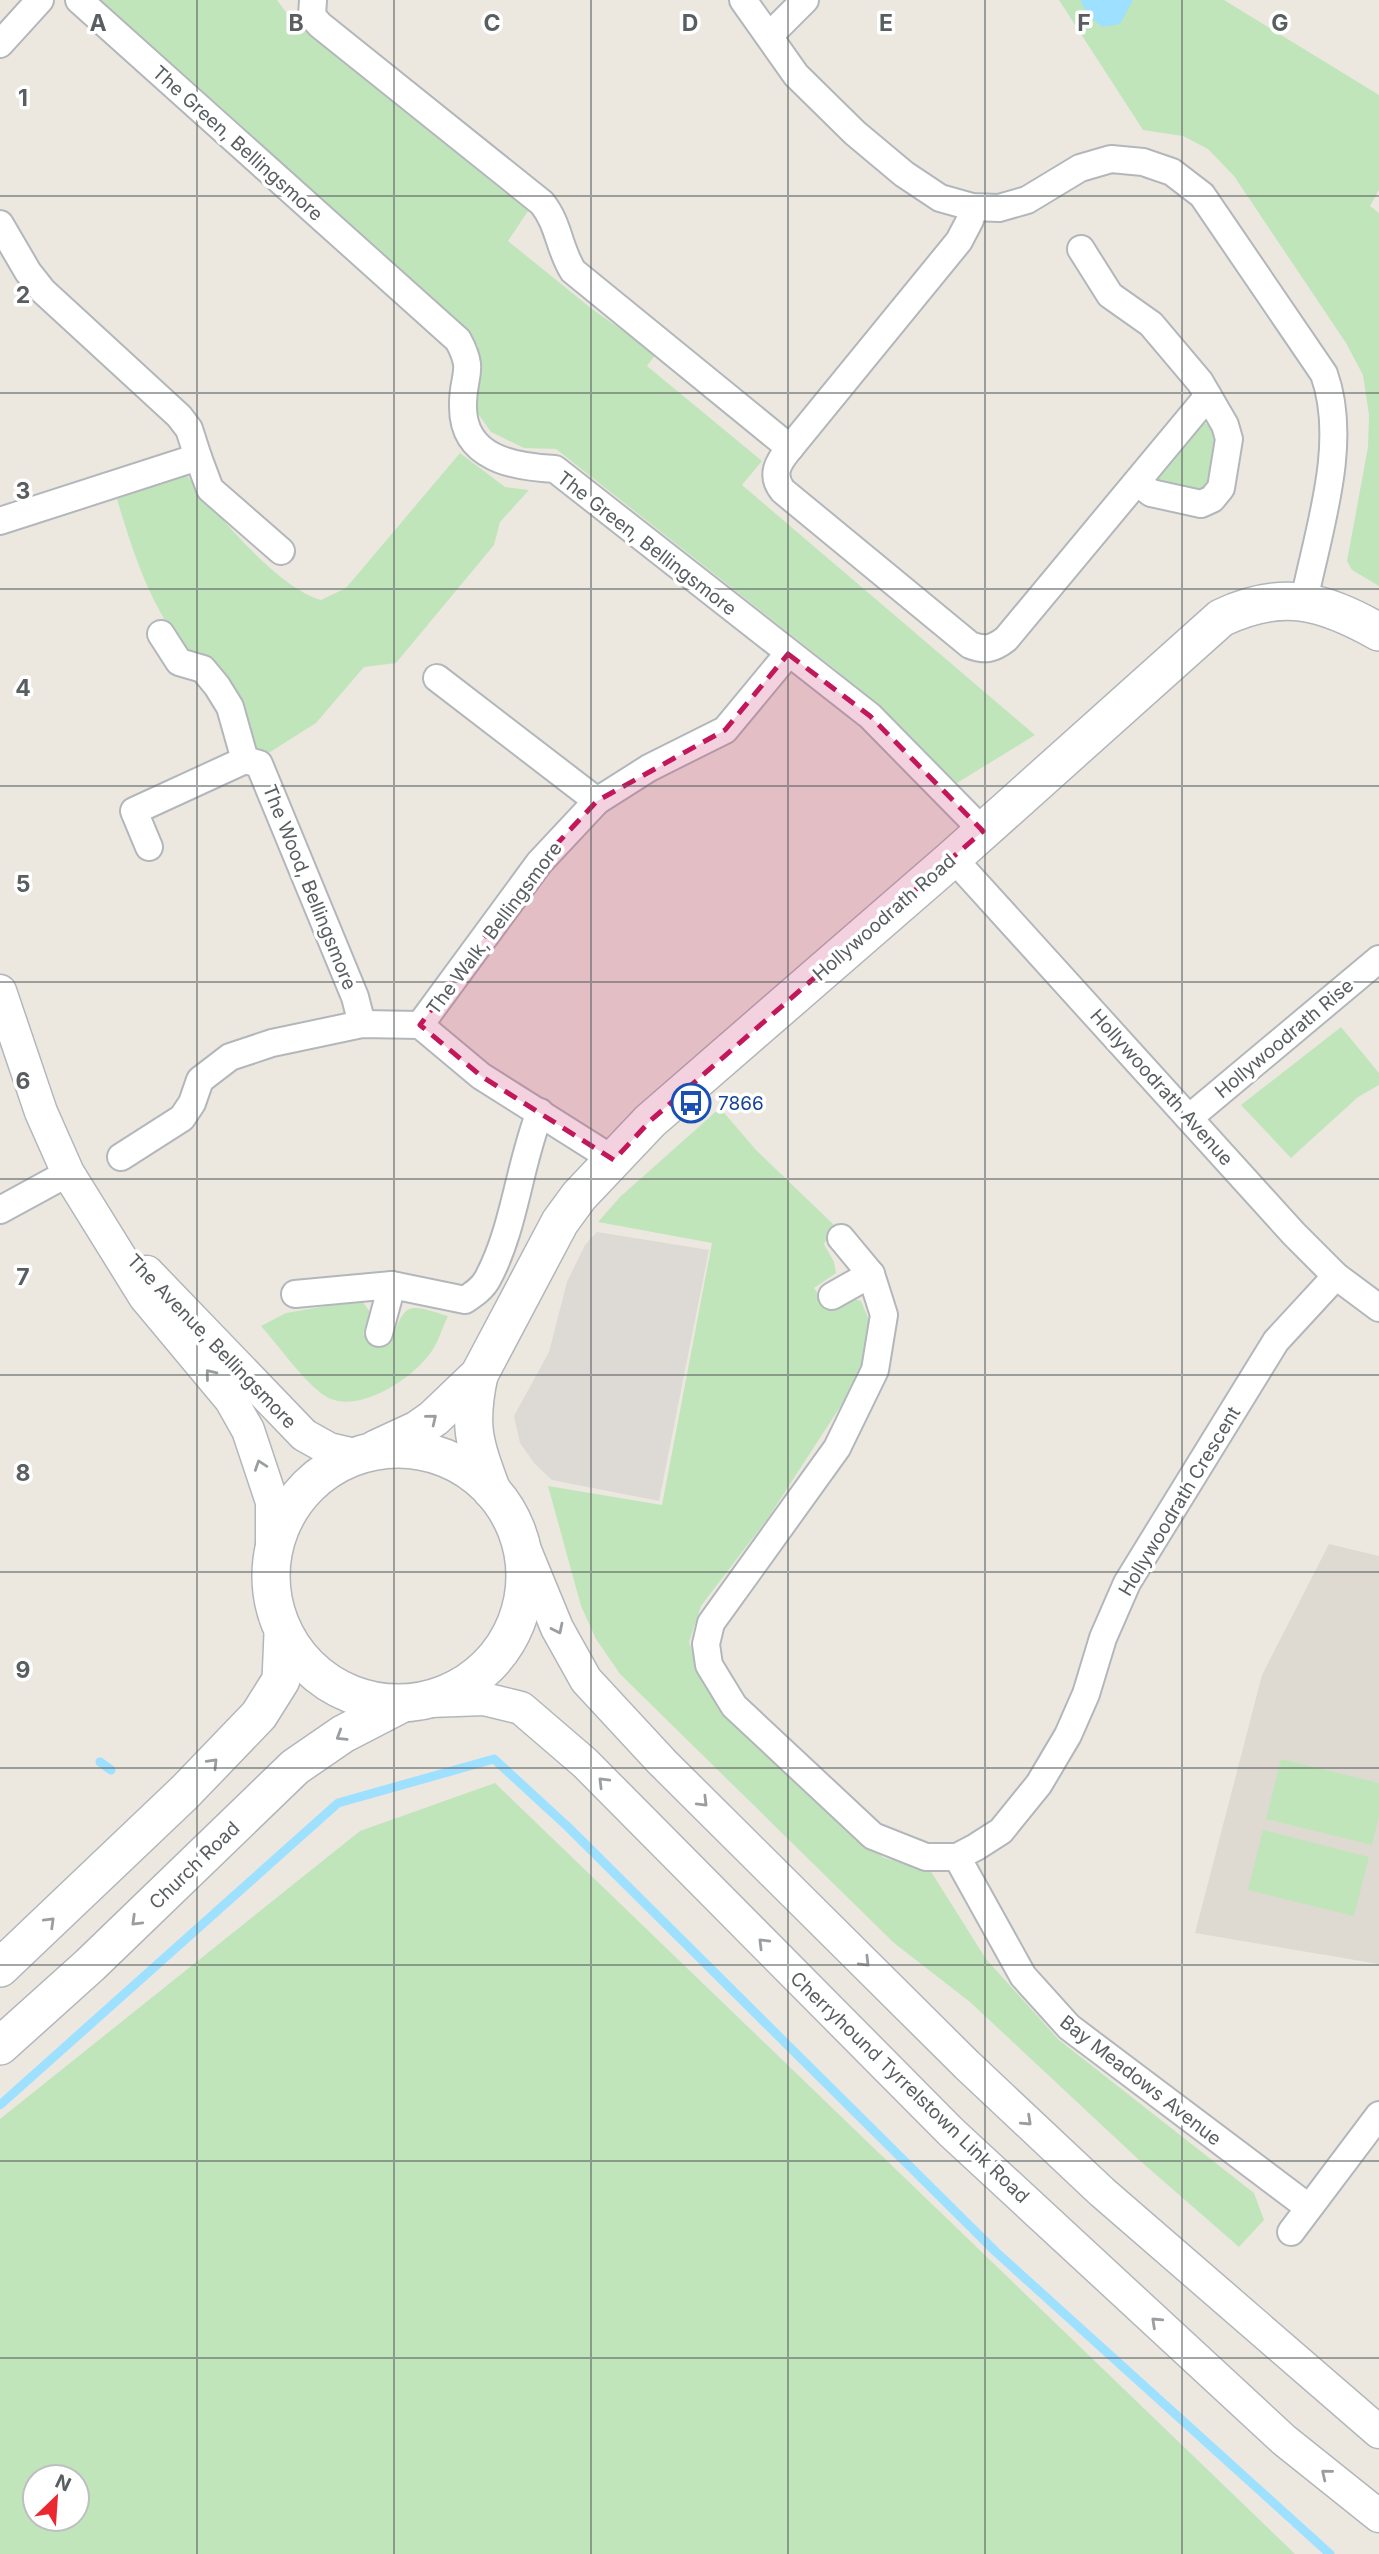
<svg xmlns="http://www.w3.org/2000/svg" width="1379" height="2554" viewBox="0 0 1379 2554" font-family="Inter,sans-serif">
  <rect width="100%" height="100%" fill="#ece8e0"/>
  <polygon fill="#dddad5" points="597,1232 709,1250 659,1501 552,1480 535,1464 520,1443 514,1416 549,1352 567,1282 585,1245"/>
  <polygon fill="#dedad1" points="1329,1544 1379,1556 1379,1964 1195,1933 1262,1675"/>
  <g fill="#c0e5bb" fill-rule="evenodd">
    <polygon points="100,0 277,0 291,19 528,211 508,241 592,309 656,354 647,366 762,461 742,485 1035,735 957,783 837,671 556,449 524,448 491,432 474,408 478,346 464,328"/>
    <polygon points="1059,0 1224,0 1379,95 1379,190 1370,206 1379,213 1379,586 1352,570 1347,561 1368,447 1369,415 1363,375 1346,343 1234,176 1208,149 1183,136 1143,130"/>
    <polygon points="1199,422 1208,424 1216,437 1207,484 1202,489 1160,483 1155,476"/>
    <path d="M460,453l45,34 24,3 -29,32 -6,23 -98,118 -32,4 -48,56 -57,36c-9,-25 -21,-74 -40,-93 -9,-8 -25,-8 -33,-17 -36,-41 -54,-100 -69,-150l69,-25c29,38 89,112 135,126l25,-12z"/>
    <polygon points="1341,1027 1379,1073 1379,1085 1358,1097 1291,1158 1241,1105"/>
    <polygon points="720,1108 756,1150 834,1225 824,1244 834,1262 836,1273 814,1288 826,1306 848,1297 861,1301 870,1322 869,1344 853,1387 768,1518 701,1606 689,1642 707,1689 841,1823 884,1858 930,1870 986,1959 1059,2040 1254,2193 1264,2220 1239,2247 1138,2159 970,2002 894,1943 620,1674 596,1639 581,1606 548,1486 662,1505 712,1243 598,1222 620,1197"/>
    <path d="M361,1300l9,12 -7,22 28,9c14,-43 17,-39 57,-27 -6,12 -10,28 -19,39 -19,25 -75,63 -107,39 -23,-18 -42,-47 -61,-68l25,-13z"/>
    <polygon points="1281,1759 1379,1783 1379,1817 1372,1845 1266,1819"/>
    <path d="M495,1783l800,771h-1295v-435l360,-288zM35,2477h42v42h-42z"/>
    <polygon points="1263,1830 1369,1857 1354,1916 1248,1890"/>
  </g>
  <polygon fill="#9de0ff" points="1080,0 1133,0 1120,24 1102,27 1088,15"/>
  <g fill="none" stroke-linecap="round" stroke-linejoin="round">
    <g stroke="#9de0ff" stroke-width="9">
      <polyline points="100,1762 111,1770"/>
      <polyline points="0,2105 338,1803 494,1759 568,1827 996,2252 1330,2554"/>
    </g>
    <defs>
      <g id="minor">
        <path d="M79,0l379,340c18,33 4,34 5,67 0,52 52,60 92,62l315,247 113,115"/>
        <path d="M313,0l-1,16 8,9 222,178c17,21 17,46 31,68l217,177c-12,14 -20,27 -7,43l187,154c15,6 23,4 36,-6l202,-243"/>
        <path d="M743,0l53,75 59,58 49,41 36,24 32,9 27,1 28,-8 53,-32 31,-9 32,3 29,10 30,23 122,179c25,69 -6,157 -20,227"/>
        <polyline points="769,36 805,0"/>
        <polyline points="0,44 40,0"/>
        <polyline points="0,224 28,272 43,291 179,416 189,429 198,457 0,521"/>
        <polyline points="1081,249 1110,295 1151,324 1200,382 1225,425 1229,439 1221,488 1212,499 1201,504 1151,493 1137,482"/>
        <polyline points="790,448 959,241 970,220 972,207"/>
        <polyline points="198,457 210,489 281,551"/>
        <polyline points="437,678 597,801"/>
        <polyline points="245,760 259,764 355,997 362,1024"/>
        <polyline points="149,847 134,811 245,760 230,707 217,686 203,669 179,662 161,634"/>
        <polyline points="953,858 1294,1234 1336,1276 1379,1308"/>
        <polyline points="420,1025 539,863 597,801 649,768 725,730 788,654"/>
        <polyline points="1189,1118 1379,959"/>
        <polyline points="121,1157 182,1118 192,1103 200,1080 230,1057 272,1043 362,1024 420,1025 481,1076 614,1160"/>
        <polyline points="0,1210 68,1173"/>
        <polyline points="841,1238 871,1274 884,1315 875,1370 837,1448 711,1623 706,1644 709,1665 734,1706 873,1836 926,1857 957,1857 976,1847 1001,1831 1039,1784 1068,1735 1086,1694 1103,1638 1127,1583 1276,1341 1336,1276"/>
        <path d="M295,1294l97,-9 73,15c9,-6 18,-12 23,-22 27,-51 31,-113 52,-166"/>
        <polyline points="832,1296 871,1274"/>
        <polyline points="379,1333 392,1285"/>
        <polyline points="957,1857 1023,1976 1069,2027 1308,2207"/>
        <polyline points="1291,2232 1379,2115"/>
      </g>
      <g id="tertiary">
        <polyline points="0,991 41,1112 68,1173 145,1297 231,1400 248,1430 272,1502 272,1549"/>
        <polyline points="147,1272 304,1435 329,1449 355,1455"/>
        <polyline points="522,1543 557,1628 586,1680 662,1762 967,2065 1102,2192 1379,2432"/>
        <polyline points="429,1701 484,1699 521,1708 585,1763 951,2132 1284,2440 1379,2516"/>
      </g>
      <g id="secondary">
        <path d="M479,1375c-11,52 -5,67 13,116"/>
        <circle cx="398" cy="1576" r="127"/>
        <path d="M376,1449l41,-19 17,-12 45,-43 81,-153 19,-26 71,-75 303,-263 268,-240c61,-29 101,-18 158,14"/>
        <polyline points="0,1968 185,1792 259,1715 281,1680 283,1634"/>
        <polyline points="0,2046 90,1965 295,1767 343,1734 401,1704"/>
      </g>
    </defs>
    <use href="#minor" stroke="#b3b7bb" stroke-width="30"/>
    <use href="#tertiary" stroke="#b3b7bb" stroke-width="35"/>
    <use href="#secondary" stroke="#b2b6bb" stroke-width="40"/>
    <use href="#minor" stroke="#fff" stroke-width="26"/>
    <use href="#tertiary" stroke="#fff" stroke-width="32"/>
    <use href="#secondary" stroke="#fff" stroke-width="37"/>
  </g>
  <defs><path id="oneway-chevron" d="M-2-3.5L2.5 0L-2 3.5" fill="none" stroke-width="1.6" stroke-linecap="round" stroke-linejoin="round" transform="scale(1.75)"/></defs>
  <g stroke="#9b9ea0">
    <use href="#oneway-chevron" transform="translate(210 1374) rotate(-129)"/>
    <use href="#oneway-chevron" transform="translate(432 1419) rotate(-39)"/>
    <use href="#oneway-chevron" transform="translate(260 1465) rotate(-109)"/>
    <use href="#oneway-chevron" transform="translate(558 1629) rotate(64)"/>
    <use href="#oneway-chevron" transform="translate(341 1736) rotate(148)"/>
    <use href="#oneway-chevron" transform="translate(213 1763) rotate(-46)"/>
    <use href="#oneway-chevron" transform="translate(603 1782) rotate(-135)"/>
    <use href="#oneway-chevron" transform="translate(703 1802) rotate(45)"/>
    <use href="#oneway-chevron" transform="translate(136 1921) rotate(136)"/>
    <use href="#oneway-chevron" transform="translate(50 1922) rotate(-44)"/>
    <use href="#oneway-chevron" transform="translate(763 1943) rotate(-135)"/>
    <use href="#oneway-chevron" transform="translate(865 1962) rotate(45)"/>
    <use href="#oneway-chevron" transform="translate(1027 2121) rotate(43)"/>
    <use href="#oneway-chevron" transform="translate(1156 2322) rotate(-137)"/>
    <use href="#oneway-chevron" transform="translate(1326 2474) rotate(-141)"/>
  </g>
  <path fill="#c2185b" fill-opacity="0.2" stroke="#c2185b" stroke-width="5" stroke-dasharray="14 9" stroke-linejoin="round" d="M788,654l82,62 113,115 -333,290 -36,39 -133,-84 -61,-51 119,-162 58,-62 128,-71z"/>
  <path fill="none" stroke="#595e61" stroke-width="2" stroke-opacity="0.55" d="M197,0v2554M394,0v2554M591,0v2554M788,0v2554M985,0v2554M1182,0v2554M0,196h1379M0,393h1379M0,589h1379M0,786h1379M0,982h1379M0,1179h1379M0,1375h1379M0,1572h1379M0,1768h1379M0,1965h1379M0,2161h1379M0,2358h1379"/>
  <defs>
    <symbol id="bus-ring" viewBox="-11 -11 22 22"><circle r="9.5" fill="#fff" stroke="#1a4fb4" stroke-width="1.5"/><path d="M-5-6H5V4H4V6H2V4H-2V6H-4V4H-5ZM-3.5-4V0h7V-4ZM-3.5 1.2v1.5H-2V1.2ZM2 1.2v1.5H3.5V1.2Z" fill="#1a4fb4"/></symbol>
  </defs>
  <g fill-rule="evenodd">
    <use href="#bus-ring" x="669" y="1081" width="44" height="44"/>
  </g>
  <g text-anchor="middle" stroke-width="7" stroke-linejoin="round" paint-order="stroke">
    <g font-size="19" fill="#595e61" stroke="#fff">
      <text transform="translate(238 143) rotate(42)" y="7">The Green, Bellingsmore</text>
      <text transform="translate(647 543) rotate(38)" y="7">The Green, Bellingsmore</text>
      <text transform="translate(310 887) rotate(68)" y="7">The Wood, Bellingsmore</text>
      <text transform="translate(884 917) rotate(-41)" y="7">Hollywoodrath Road</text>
      <text transform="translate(494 928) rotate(-53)" y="7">The Walk, Bellingsmore</text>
      <text transform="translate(1284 1038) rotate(-40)" y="7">Hollywoodrath Rise</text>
      <text transform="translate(1162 1087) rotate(48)" y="7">Hollywoodrath Avenue</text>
      <text transform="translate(212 1341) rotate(46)" y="7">The Avenue, Bellingsmore</text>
      <text transform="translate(1179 1501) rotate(-59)" y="7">Hollywoodrath Crescent</text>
      <text transform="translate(194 1865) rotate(-44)" y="7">Church Road</text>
      <text transform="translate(1141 2080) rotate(38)" y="7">Bay Meadows Avenue</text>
      <text transform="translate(910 2087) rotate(44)" y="7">Cherryhound Tyrrelstown Link Road</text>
    </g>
    <g font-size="19" fill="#164399" stroke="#fff" text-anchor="start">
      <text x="718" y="1110">7866</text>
    </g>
  </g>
  <g font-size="23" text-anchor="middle" font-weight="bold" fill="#595e61" stroke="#fff" stroke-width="7" stroke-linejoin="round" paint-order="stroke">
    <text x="98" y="31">A</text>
    <text x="296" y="31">B</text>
    <text x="492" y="31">C</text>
    <text x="690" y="31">D</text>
    <text x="886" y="31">E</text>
    <text x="1084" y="31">F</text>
    <text x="1280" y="31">G</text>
    <text x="23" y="106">1</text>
    <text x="23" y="303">2</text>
    <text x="23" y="499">3</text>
    <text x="23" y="696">4</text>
    <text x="23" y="892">5</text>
    <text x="23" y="1089">6</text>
    <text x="23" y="1285">7</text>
    <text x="23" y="1481">8</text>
    <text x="23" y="1678">9</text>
  </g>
  <g transform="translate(56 2498) rotate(25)"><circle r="33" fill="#ffffff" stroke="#bdbfc0" stroke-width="2"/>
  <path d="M0-5L12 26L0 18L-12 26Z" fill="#eb272f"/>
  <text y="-10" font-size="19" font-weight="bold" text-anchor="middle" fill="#595e61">N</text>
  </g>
</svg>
